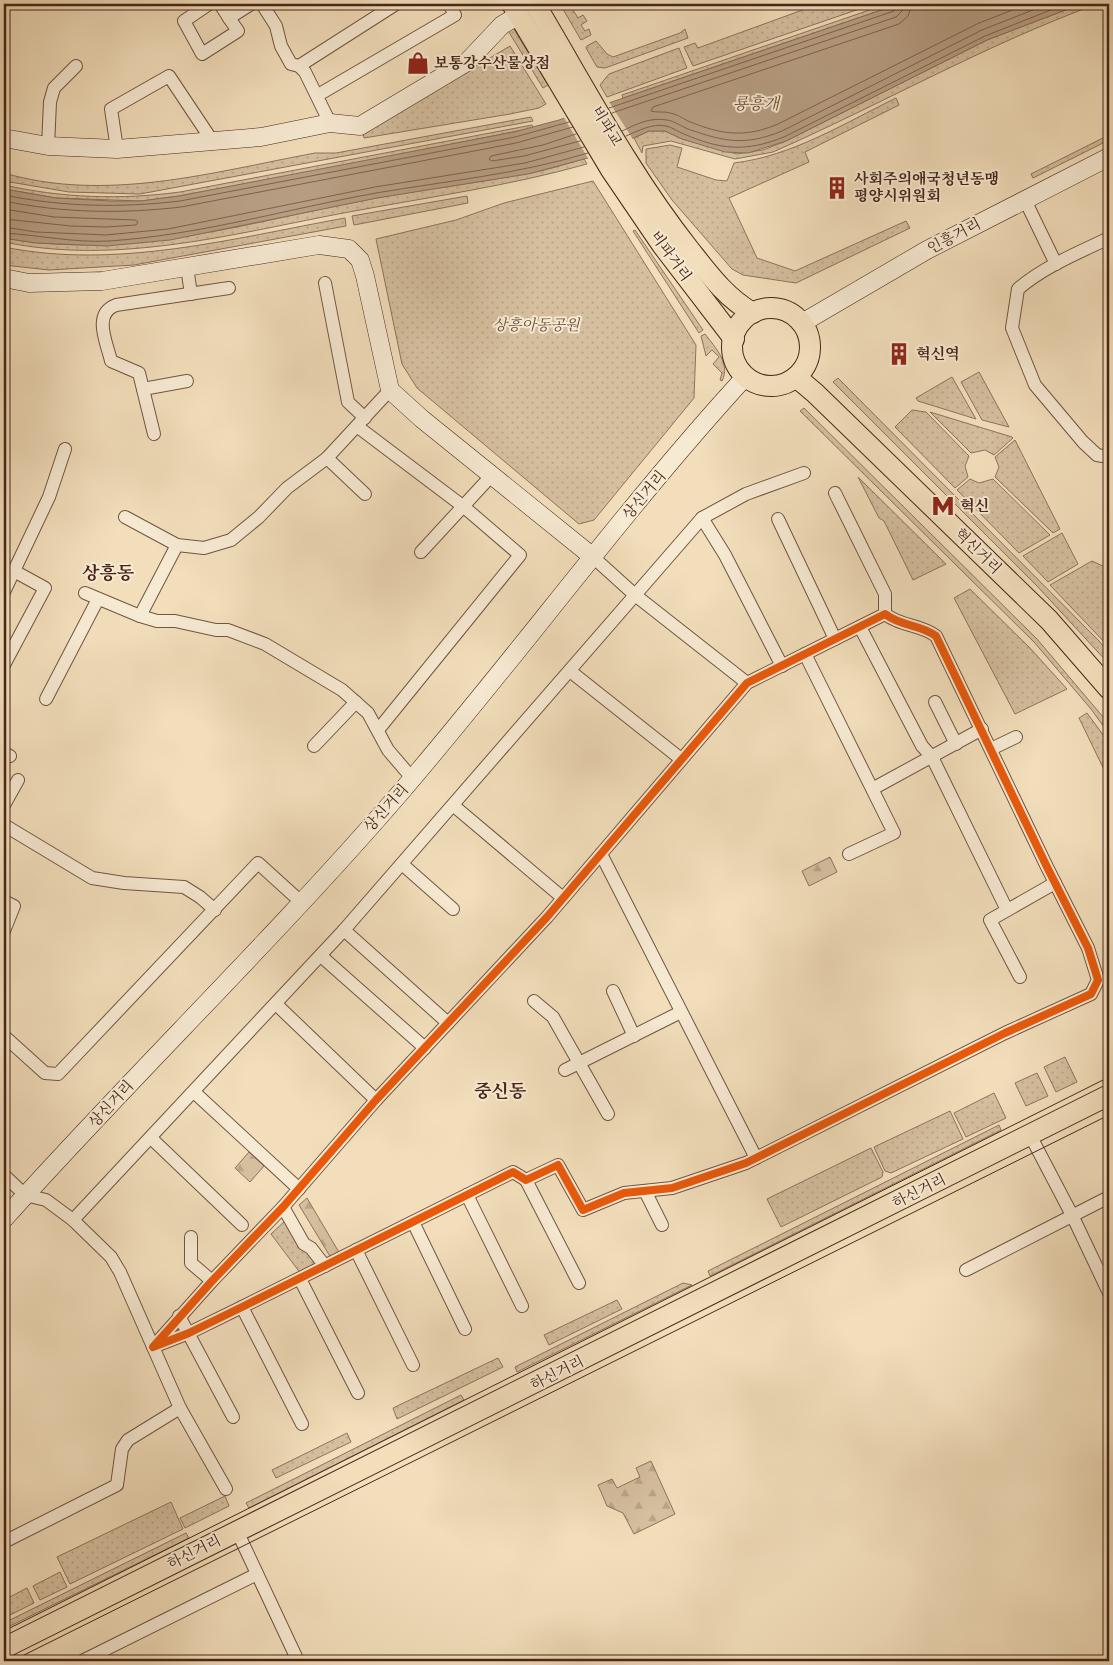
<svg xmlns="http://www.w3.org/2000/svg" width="1113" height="1665" viewBox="0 0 1113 1665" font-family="'Sorts Mill Goudy','Noto Serif KR',serif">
  <defs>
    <pattern id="green-dots" width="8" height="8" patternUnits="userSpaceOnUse" patternTransform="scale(1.25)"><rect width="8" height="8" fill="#d5bf9f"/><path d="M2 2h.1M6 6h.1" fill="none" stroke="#b8a488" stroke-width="1.8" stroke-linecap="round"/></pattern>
    <pattern id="forest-firs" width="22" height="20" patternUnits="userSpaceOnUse" patternTransform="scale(1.25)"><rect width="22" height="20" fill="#d5bf9f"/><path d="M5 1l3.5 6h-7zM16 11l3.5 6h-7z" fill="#b8a488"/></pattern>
  </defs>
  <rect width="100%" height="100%" fill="#f2debb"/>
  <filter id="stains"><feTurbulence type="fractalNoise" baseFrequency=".004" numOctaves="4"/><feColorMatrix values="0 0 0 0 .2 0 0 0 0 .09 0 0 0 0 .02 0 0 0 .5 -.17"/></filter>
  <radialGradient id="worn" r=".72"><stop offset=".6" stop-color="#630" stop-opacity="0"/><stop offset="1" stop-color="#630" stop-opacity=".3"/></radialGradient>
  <g fill="url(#green-dots)" stroke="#8e725c">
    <polygon points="560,4 576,4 577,7 573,10 578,18 583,15 587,21 581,25 585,31 589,29 591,35 581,40"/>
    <polygon points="819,4 874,4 693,66 684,47 695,43 698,48"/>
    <polygon points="887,4 899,4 623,98 622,95"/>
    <path d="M1081,4h16c-112,41 -215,100 -324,148l-38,7 -64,-18 -28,5 -1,7 -8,-15 15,-7h16l17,8 55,15 26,-4 23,-9 201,-101z"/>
    <polygon points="512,26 548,85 543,88 507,29"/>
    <polygon points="685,29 688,38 605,68 597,67 586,48 587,46 596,41 607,54 613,57 680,33"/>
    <polygon points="510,46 546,104 539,108 510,114 364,138 363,133"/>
    <polygon points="679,48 687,68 607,97 600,85 609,74"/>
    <path d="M896,98l3,7 -94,47 4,10 -80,36 28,60 38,13 111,-50 4,7 -114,55 -53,-8 -11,-6 -60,-69 -26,-37v-14l24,-4 12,3 -5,19 39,13 11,1 7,-18c58,-7 109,-39 162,-65z"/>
    <path d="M531,117l2,4 -393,73 -71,-2 -65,-11v-8c103,30 209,-1 311,-20h21z"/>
    <path d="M532,125l1,3 -197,39 -157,29 -38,5 -85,-3 -52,-9v-4c58,13 117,15 176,7z"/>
    <polygon points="1109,135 1109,140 1033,178 1031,174"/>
    <path d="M584,159l3,5c-78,22 -158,33 -238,48 -113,21 -230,54 -345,30v-4c126,23 249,-17 372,-40 50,-9 100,-15 149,-24 20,-3 40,-10 59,-15z"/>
    <polygon points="593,181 696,345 694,398 594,520 579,524 417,388 402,364 376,239 456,220 504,203"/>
    <polygon points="467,196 468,203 354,225 352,216"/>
    <path d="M345,218l1,8 -212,39 -85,5 -45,-5v-18c113,23 230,-9 341,-29z"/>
    <polygon points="635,230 703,330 699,333 633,231"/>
    <path d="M705,334c10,13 26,30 17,47l-2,-1 2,-7 -9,-9 6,-7 -7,-7 -6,6 -5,-20z"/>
    <polygon points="979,372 1009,427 982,420 961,382"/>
    <polygon points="952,377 976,419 918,401 916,398"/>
    <polygon points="838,378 1099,641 1109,653 1109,664 1037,586 833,382"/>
    <polygon points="804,408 1037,639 1109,724 1109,734 1091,709 1034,642 800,411"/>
    <polygon points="912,410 926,412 969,456 965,466 968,477 955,488 895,427"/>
    <polygon points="930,412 1012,437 1013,438 994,455 985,450 971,453"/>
    <polygon points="1015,440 1060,529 1053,533 995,477 999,467 995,457"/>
    <polygon points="858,477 946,564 913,580 884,521 879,518"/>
    <polygon points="970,479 979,483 993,479 1050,535 1019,553 957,490"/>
    <polygon points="1062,533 1078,564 1048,582 1023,556"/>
    <polygon points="1092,561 1109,569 1109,647 1050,585"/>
    <polygon points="970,589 1030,648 1067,689 1015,714 954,598"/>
    <polygon points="1087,713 1109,743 1109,780 1079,718"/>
    <polygon points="1065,1057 1077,1082 1056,1092 1044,1067"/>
    <polygon points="1037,1073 1048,1096 1026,1106 1015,1083"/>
    <polygon points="994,1093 1006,1118 966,1137 954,1113"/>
    <polygon points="950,1111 963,1139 891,1173 885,1171 874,1147"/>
    <polygon points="999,1125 1001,1130 710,1276 708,1271"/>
    <polygon points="871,1148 883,1172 882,1177 781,1227 767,1199"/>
    <polygon points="287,1219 321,1264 301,1274 271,1234"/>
    <polygon points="683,1283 692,1285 517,1372 515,1367"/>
    <polygon points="617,1300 622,1309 549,1345 544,1335"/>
    <polygon points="498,1358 503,1367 397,1419 393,1408"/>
    <polygon points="461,1395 464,1400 249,1508 246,1503"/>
    <polygon points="347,1433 351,1442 276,1478 272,1470"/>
    <polygon points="225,1496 229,1506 185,1528 180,1518"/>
    <polygon points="171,1502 183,1529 70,1584 57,1557"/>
    <polygon points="186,1533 189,1538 4,1629 4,1623"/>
    <polygon points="60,1572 67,1587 40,1600 33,1586"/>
    <polygon points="27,1588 34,1603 4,1618 4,1600"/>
  </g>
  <g fill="url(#forest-firs)" stroke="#8e725c">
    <polygon points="830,857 837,872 809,886 802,871"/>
    <polygon points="249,1152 264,1166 250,1182 235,1168"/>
    <polygon points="307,1198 340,1254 331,1258 299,1205"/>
    <polygon points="651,1461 675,1514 634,1534 623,1513 607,1506 598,1485 612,1479 617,1488 640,1477 636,1468"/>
  </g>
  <polygon fill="#b89f84" stroke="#8b6f59" points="899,4 1081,4 987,40 786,141 748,153 725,152 682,139 665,131 649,131 588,158 528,174 377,198 170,240 107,246 35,243 4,238 4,189 56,198 111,201 141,201 179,196 514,132 559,120"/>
  <polygon fill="#f2debb" points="608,100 634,141 589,160 563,116"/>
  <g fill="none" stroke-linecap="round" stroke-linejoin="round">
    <g stroke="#80624e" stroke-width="1">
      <path d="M912,4l-4,12 -9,8 -246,83 -2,4c6,2 13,0 19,2 7,1 12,5 18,8 34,14 57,17 90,3l201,-101 49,-19"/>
      <polyline points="609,108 894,11 898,4"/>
      <polyline points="612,113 896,17 902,11 904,4"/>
      <path d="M622,131c15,-7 28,-14 45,-11 7,1 14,6 21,9 37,13 57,17 94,2l200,-101 66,-26"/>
      <polyline points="576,134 543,145 491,156 489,159 492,161 524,156 580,141"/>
      <path d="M626,136c12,-5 26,-13 40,-10 6,1 12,6 18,8 37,16 62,18 100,3l201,-101 81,-32"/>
      <path d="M4,195c58,12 117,13 176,6l335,-64 54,-15"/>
      <path d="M4,201c59,12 117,13 177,6l335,-64 57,-16"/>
      <polyline points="4,209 54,217 135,220 138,222 136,225 106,227 71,226 4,219"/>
      <polyline points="4,227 36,232 106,235 168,229 375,187 525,163 584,147"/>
      <path d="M4,233c35,2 70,10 105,8 91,-6 178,-32 267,-48 71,-12 143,-19 212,-40"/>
    </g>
    <defs>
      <g id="street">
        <polyline points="209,4 184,21 202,54 238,31 229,18"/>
        <polyline points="220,4 229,18 251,4"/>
        <polyline points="262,4 276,26 281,46 291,64 299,66 305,72 330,123"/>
        <polyline points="299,66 396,4"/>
        <polyline points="318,95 455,15 449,4"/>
        <polyline points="48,146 50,102 54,88 76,66"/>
        <polyline points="117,149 111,109 169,76 213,142"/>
        <polyline points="1024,198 1056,264"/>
        <path d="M1109,238c-31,15 -64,28 -91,51l-6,39 23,57 48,57 14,13 12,2"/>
        <polyline points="187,267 191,294"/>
        <polyline points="325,283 348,402 365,418"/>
        <polyline points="143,389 187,381"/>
        <polyline points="358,427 464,507 520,555 378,730"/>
        <path d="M154,434l-15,-61 -28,-12c-4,-18 -19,-47 5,-56l113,-17"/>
        <polyline points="327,458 365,494"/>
        <polyline points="835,493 885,594 885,614"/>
        <polyline points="125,517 177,545 204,548 231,540 259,517 287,488 327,458 390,390"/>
        <polyline points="702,518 725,555 782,666"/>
        <polyline points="778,519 835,639"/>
        <polyline points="421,552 492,475"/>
        <polyline points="593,557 635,595 747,683"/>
        <polyline points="4,592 49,497 65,449"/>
        <polyline points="85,593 140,616 157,621 175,621 216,630 228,630 265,644 342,690 368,713 388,750 412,778"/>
        <path d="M885,614c17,13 35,10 51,22l111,231 41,81 10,32 -7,14 -86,39 -259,130 -74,25 -48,5 -41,17 -25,-45 -32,15 -13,-8 -271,135 -53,26 -36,14 59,-66 71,-74 93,-107 171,-183 200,-234z"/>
        <polyline points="140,616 177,545"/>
        <polyline points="860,627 922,746 932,757 1007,910"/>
        <polyline points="805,654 894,833 849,854"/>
        <polyline points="4,665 45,588 14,571"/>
        <polyline points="570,671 681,759"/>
        <polyline points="46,699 98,599"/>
        <polyline points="935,702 956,744"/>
        <polyline points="314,746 356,702"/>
        <polyline points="991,749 1016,737"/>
        <polyline points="4,753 10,756"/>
        <polyline points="874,788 982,729"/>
        <polyline points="4,805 18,780"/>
        <polyline points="454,806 563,898"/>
        <polyline points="4,825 92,878 124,883 184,887 200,897 215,910"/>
        <polyline points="601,854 756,1158"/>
        <polyline points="402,864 453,909"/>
        <polyline points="4,901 14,906 4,931"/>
        <polyline points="344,930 448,1023"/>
        <polyline points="321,956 425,1048"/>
        <polyline points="1020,977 990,920 1055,883"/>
        <polyline points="613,991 634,1036"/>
        <polyline points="534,1001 553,1017 608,1114"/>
        <polyline points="277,1005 376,1100"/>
        <polyline points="4,1036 45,1073 58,1074 258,863 301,902"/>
        <polyline points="565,1070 681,1012"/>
        <polyline points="194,1092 299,1189"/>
        <polyline points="1030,1135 1073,1217 1109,1293"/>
        <polyline points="151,1138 242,1225"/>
        <polyline points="4,1175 25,1195 46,1200 73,1220 111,1257 120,1272 180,1408 226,1489"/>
        <polyline points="526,1180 579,1283"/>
        <polyline points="645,1191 662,1225"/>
        <polyline points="467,1195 522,1306"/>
        <polyline points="283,1207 304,1244 311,1248 325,1266"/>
        <polyline points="73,1220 344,930 702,518 746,494 804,473"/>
        <polyline points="413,1222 465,1329"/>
        <polyline points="191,1237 191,1263 212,1281"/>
        <polyline points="356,1250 413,1365"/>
        <polyline points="966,1270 1109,1197"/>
        <polyline points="300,1279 358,1393"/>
        <polyline points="242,1307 302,1424"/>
        <polyline points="179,1316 233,1417"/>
        <polyline points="237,1531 298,1661"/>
        <polyline points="4,1542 117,1485 122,1449 128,1440 180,1408"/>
        <polyline points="82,1661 257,1574"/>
      </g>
      <g id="secondary">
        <polyline points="4,138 48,146 117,149 261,137 330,123 360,126 467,62 502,25 519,15"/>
        <polyline points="4,278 29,283 102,281 319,245 349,249 360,260 365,276 390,390 422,419 593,557"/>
        <polyline points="802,323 927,250 1109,157"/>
        <path d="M4,1219c129,-144 269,-279 396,-426 118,-137 224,-284 346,-417"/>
      </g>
      <g id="primary">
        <polyline points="512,4 611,170 662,245 734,339"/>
        <path d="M535,4c49,82 94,169 154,245 19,24 37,49 64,64"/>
        <circle cx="771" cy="347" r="39"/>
        <polyline points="796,377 815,393 1049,620 1109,689"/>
        <polyline points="4,1648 1109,1095"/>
      </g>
    </defs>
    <use href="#street" stroke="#725442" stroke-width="14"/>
    <use href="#secondary" stroke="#472619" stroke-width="19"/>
    <use href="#primary" stroke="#472619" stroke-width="22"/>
    <use href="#street" stroke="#f7ead3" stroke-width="12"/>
    <use href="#secondary" stroke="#f7ead3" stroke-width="18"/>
    <use href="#primary" stroke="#f2debb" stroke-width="20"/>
    <g stroke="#472619" stroke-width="1">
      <polyline points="4,1631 1109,1077"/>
      <polyline points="12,1661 1109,1115"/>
    </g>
    <defs>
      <path id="cycleway" d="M885,614c17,13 35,10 51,22l111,231 41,81 10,32 -7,14 -86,39 -259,130 -74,25 -48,5 -41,17 -25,-45 -32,15 -13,-8 -271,135 -53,26 -36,14 59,-66 71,-74 93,-107 171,-183 200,-234z"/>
    </defs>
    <use href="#cycleway" stroke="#f7ead3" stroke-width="11"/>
    <use href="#cycleway" stroke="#e8590c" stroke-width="8"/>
  </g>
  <defs>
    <symbol id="shop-bare" viewBox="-9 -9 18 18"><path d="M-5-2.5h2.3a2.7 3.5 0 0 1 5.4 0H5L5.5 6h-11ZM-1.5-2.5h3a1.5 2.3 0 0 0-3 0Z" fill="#8f2418" stroke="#f7ead3" stroke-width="2.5" paint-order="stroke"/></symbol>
    <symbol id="building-bare" viewBox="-9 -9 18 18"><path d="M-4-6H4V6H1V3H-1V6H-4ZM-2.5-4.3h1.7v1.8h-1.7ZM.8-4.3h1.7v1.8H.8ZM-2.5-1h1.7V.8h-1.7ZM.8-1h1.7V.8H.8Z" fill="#8f2418" stroke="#f7ead3" stroke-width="2.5" paint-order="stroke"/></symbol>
    <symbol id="metro-bare" viewBox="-9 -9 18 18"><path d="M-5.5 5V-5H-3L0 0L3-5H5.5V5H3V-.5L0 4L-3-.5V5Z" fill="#8f2418" stroke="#f7ead3" stroke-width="2.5" paint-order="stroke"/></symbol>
  </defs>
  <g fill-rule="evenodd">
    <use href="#shop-bare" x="402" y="47" width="32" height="32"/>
    <use href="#building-bare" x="821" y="172" width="32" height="32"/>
    <use href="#building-bare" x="883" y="338" width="32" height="32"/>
    <use href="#metro-bare" x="927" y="490" width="32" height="32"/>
  </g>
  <g text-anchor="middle" stroke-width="4" stroke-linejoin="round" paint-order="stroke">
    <g font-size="15" font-weight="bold" fill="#472619" stroke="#f7ead3" text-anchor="start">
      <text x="434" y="68">보통강수산물상점</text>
      <text x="854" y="184">사회주의애국청년동맹<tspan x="854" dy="17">평양시위원회</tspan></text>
      <text x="916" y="359">혁신역</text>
      <text x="960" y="511">혁신</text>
    </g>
    <g font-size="15" fill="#472619" stroke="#f7ead3">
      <text transform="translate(607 126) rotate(59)" y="5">비파교</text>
      <text transform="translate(954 236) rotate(-28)" y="5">인흥거리</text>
      <text transform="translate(671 256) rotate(54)" y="5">비파거리</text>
      <text transform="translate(644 495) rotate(-50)" y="5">상신거리</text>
      <text transform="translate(978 551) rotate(44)" y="5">혁신거리</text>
      <text transform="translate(386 808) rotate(-48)" y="5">상신거리</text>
      <text transform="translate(111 1104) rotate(-47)" y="5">상신거리</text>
      <text transform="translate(919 1191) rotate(-27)" y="5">하신거리</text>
      <text transform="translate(557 1373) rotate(-27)" y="5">하신거리</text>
      <text transform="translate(194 1552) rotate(-27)" y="5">하신거리</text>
    </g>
    <g font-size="15" font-style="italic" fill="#6a4c3a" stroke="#f7ead3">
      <text x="536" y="330">상흥아동공원</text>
    </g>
    <g font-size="16" font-style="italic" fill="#694a39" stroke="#f7ead3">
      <text x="756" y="109">룡흥개</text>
    </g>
    <g font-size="18" font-weight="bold" fill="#472619" stroke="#f7ead3">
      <text x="108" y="579">상흥동</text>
      <text x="500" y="1097">중신동</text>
    </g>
  </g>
  <rect width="1113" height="1665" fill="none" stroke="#f2debb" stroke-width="20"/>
  <rect x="5" y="5" width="1103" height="1655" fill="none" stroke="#472619" stroke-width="2.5"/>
  <rect x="10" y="10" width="1093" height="1645" fill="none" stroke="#472619"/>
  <rect width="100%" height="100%" filter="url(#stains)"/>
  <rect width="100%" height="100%" fill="url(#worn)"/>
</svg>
